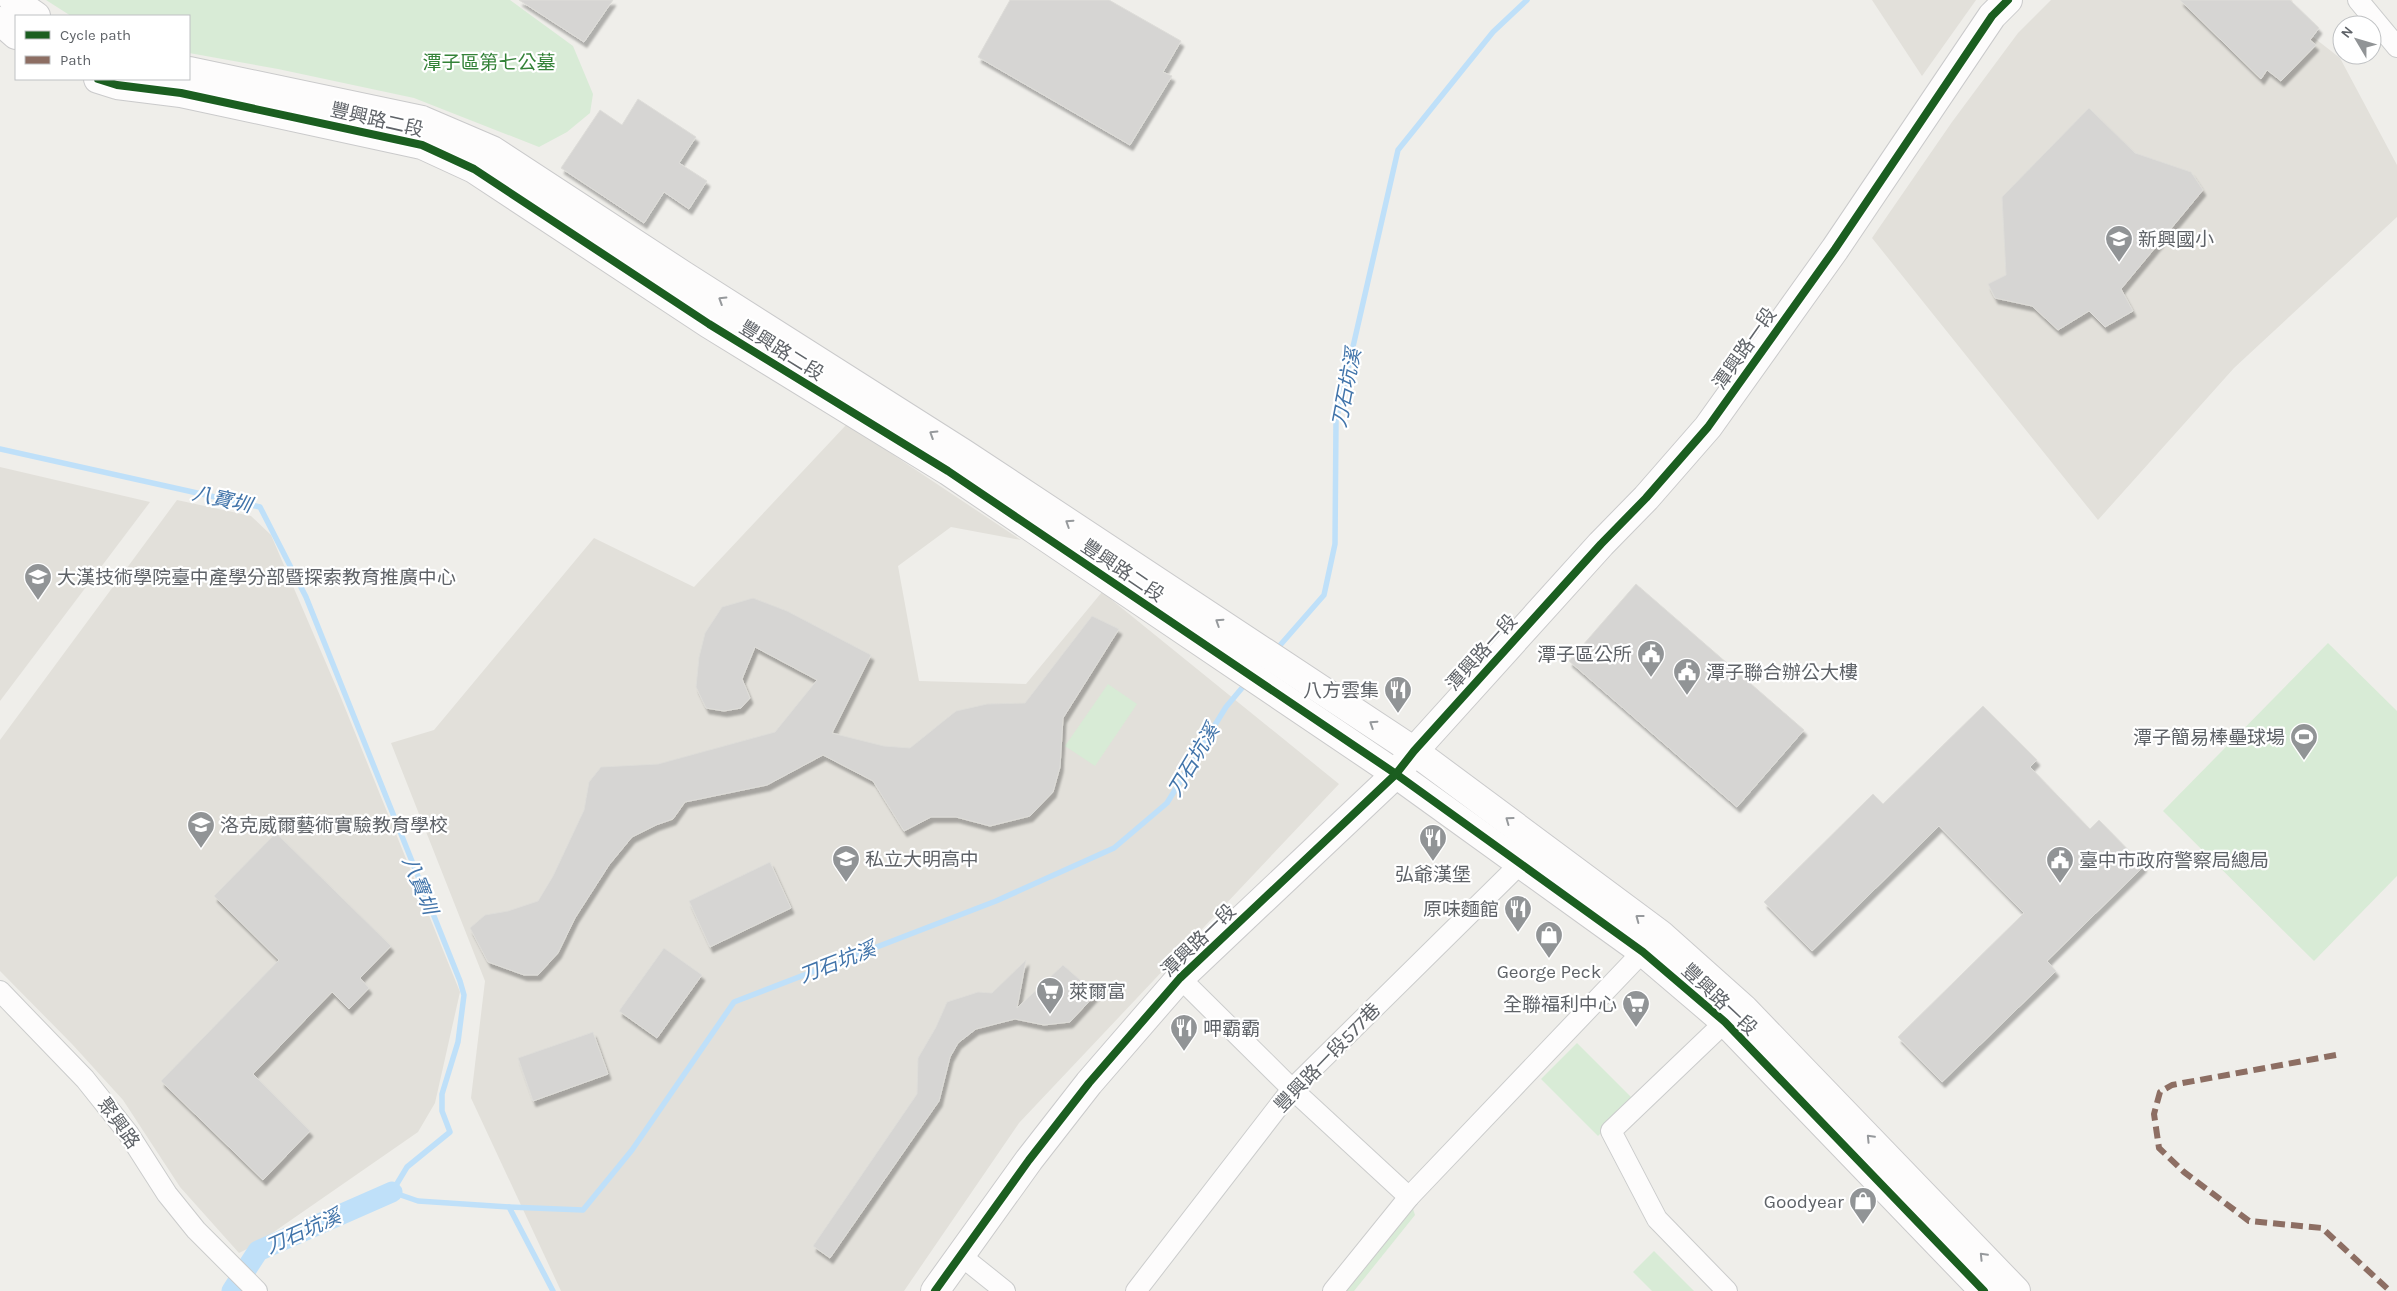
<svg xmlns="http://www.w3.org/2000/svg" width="2397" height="1291" viewBox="0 0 2397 1291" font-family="Karla,'Noto Sans TC',sans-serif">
  <defs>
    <filter id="shadow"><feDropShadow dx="3" dy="5.5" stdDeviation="1" flood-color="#0004"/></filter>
  </defs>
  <rect width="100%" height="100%" fill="#efeeea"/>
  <g fill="#e2e0da">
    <polygon points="1872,0 1976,0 1922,76"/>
    <polygon points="2051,0 2292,0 2302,26 2308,33 2340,58 2397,165 2397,217 2234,368 2098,520 1872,238 1952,122 2018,33"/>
    <polygon points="847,424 1021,540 951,527 898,566 919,681 1026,684 1102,592 1339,784 1019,1123 904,1291 561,1291 471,1098 485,981 391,743 434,730 594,538 694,587"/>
    <polygon points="0,467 150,502 0,701"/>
    <polygon points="177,500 251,516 271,535 341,698 460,992 435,1103 418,1132 255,1245 239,1253 180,1187 123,1100 72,1044 0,971 0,740"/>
  </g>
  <g fill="#d8ebd6">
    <polygon points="46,0 510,0 573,46 593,94 590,113 567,132 539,147 414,98 278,69 189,53 189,16 71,16"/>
    <polygon points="2328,643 2397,711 2397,876 2314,961 2163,811"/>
    <polygon points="1108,684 1137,704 1095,766 1065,746"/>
    <polygon points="1577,1043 1634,1100 1598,1136 1541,1079"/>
    <polygon points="1409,1197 1415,1215 1354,1291 1333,1291"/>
    <polygon points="1654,1251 1694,1291 1652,1291 1633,1272"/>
  </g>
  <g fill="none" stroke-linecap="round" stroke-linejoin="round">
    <g stroke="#bfe0f9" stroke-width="5.5">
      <polyline points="0,449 260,507 306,597 460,981 464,995 458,1042 442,1094 442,1111 450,1132 407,1167 392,1192 418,1201 509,1207 553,1291"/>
      <polyline points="1275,651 1324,595 1335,544 1336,421 1398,150 1493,32 1527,0"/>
      <polyline points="509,1207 583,1210 632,1150 734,1002 996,901 1114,848 1167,803 1226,707 1247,682"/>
    </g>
    <polyline stroke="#bfe0f9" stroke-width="21" points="232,1291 258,1251 392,1192"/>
  </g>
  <g fill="#d6d5d3" stroke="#deddd9" filter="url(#shadow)">
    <polygon points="519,0 613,0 584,42"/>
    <polygon points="1010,0 1109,0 1181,41 1163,72 1172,76 1130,145 978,57"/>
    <polygon points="2180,0 2290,0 2319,28 2310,40 2316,45 2281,81 2267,70 2261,79"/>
    <polygon points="638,99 696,137 679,163 707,181 689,209 664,192 644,223 561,168 600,110 622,125"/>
    <polygon points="2089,108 2135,153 2191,172 2203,190 2121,289 2133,311 2105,327 2089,311 2058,330 2032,306 1995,298 1988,284 2006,275 2002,197"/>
    <polygon points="1636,584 1804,730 1737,807 1569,661"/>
    <polygon points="753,598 787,611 871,655 832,733 884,746 910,748 956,711 987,704 1025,703 1092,616 1119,629 1063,718 1060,767 1053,792 1030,816 990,826 956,817 931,817 904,831 873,781 823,755 767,785 685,802 673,819 656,825 632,837 609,865 575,918 558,953 538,975 524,975 488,962 470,928 485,915 508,911 538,901 553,876 584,810 589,782 601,767 658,764 775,732 817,680 755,647 742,679 750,698 741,708 724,711 706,708 696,687 699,657 705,633 722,607"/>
    <polygon points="1983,706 2037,760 2030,767 2090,829 2099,820 2144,866 2047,961 2056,971 1942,1082 1898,1037 2024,913 1939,826 1812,951 1764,902 1873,794 1883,804"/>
    <polygon points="276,833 391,946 360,978 369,988 349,1009 332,992 253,1074 310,1131 263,1180 161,1081 279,960 214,896"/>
    <polygon points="770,862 791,908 710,947 689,901"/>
    <polygon points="664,948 702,975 657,1038 619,1011"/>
    <polygon points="1026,960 1017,1008 1063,965 1096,994 1070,1022 1044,1025 1015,1019 976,1029 958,1043 950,1057 939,1101 830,1258 813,1246 917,1094 918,1058 936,1027 947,1002 978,992 992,993"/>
    <polygon points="593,1032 608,1074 533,1101 518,1058"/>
  </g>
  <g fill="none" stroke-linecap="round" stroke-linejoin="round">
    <defs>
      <g id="street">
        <polyline points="2358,0 2397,47"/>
        <polyline points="1180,978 1292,1089 1409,1197"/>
        <polyline points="0,991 85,1079 128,1133 167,1194 196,1230 257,1291"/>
        <polyline points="960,1255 1005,1291"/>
        <polyline points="1136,1291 1292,1089 1521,863 1526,853"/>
        <polyline points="1333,1291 1409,1197 1652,942"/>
        <polyline points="1727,1291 1657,1219 1611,1131 1725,1022 1736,1015"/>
      </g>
      <g id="secondary">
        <polyline points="13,0 36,16"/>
        <polyline points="0,21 16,35"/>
        <polyline points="189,71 422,120 492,150 683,275 963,453 1414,751 1660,934 1744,1009 2016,1291"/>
        <polyline points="98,79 117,85 181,93 422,145 474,169 709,324 948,471 1396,774 1643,952 1725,1022 1984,1291"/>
        <polyline points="935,1291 1029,1160 1089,1083 1180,978 1396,774 1414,751 1601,544 1646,498 1708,427 1835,249 1992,16 2008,0"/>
      </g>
    </defs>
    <use href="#street" stroke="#cbcccc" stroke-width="22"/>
    <use href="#secondary" stroke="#cacacb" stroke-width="30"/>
    <use href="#street" stroke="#fdfcfc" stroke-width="20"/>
    <use href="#secondary" stroke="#fdfcfc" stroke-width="28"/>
    <polyline stroke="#8d6e63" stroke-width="6" stroke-dasharray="12 6" stroke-linecap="butt" points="2336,1055 2172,1085 2160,1092 2154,1114 2159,1148 2184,1172 2249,1221 2322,1228 2390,1291"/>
    <defs>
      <g id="cycleway">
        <polyline points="98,79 117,85 181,93 422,145 474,169 709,324 948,471 1396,774 1643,952 1725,1022 1984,1291"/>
        <polyline points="935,1291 1029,1160 1089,1083 1180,978 1396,774 1414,751 1601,544 1646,498 1708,427 1835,249 1992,16 2008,0"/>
      </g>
    </defs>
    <use href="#cycleway" stroke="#fff" stroke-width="11"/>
    <use href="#cycleway" stroke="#1b5e20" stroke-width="8"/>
  </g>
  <defs><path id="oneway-chevron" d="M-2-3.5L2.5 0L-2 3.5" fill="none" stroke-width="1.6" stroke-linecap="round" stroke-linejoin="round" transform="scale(1.25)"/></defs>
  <g stroke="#96999c">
    <use href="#oneway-chevron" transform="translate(722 300) rotate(-148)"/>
    <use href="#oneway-chevron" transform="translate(933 434) rotate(-148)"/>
    <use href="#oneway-chevron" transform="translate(1069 523) rotate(-147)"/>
    <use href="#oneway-chevron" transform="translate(1219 622) rotate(-147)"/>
    <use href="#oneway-chevron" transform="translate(1373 724) rotate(-147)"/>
    <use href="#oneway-chevron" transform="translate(1509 820) rotate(-144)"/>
    <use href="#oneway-chevron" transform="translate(1639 918) rotate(-143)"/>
    <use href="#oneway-chevron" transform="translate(1870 1138) rotate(-134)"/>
    <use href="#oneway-chevron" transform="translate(1983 1256) rotate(-134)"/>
  </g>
  <defs>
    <symbol id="school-pin" viewBox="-11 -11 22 30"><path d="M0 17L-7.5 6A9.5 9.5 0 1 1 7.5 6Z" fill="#919496" stroke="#fff"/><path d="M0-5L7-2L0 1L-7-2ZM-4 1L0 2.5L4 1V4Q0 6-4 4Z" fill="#fff"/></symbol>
    <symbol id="university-pin" viewBox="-11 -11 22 30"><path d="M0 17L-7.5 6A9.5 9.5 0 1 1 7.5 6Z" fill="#919496" stroke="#fff"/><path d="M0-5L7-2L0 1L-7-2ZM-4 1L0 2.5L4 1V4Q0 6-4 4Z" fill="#fff"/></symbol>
    <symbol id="civic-pin" viewBox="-11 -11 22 30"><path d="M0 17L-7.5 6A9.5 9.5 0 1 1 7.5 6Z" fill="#919496" stroke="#fff"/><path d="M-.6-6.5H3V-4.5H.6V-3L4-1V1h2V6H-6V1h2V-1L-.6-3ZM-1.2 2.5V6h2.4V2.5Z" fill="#fff"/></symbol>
    <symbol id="restaurant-pin" viewBox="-11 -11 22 30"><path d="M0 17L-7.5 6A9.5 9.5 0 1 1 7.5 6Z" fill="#919496" stroke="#fff"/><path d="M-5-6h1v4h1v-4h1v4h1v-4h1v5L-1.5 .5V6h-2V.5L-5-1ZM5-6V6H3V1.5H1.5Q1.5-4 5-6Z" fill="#fff"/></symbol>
    <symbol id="stadium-pin" viewBox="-11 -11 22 30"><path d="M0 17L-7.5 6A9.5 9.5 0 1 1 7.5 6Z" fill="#919496" stroke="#fff"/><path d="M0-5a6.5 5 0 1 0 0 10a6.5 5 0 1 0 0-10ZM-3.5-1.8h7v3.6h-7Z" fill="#fff"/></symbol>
    <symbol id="shop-pin" viewBox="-11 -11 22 30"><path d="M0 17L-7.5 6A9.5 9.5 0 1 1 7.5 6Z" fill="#919496" stroke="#fff"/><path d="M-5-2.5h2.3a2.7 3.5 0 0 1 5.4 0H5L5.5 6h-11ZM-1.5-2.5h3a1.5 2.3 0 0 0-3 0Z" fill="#fff"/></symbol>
    <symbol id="supermarket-pin" viewBox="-11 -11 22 30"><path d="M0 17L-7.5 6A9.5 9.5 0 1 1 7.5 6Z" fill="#919496" stroke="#fff"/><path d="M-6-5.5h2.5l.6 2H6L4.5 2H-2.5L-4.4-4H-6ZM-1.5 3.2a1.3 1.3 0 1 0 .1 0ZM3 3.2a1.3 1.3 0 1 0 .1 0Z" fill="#fff"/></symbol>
  </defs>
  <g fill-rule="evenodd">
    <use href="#school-pin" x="2103" y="223" width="32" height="43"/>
    <use href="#university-pin" x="22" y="561" width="32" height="43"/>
    <use href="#civic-pin" x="1635" y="638" width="32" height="43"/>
    <use href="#civic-pin" x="1671" y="656" width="32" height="43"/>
    <use href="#restaurant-pin" x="1382" y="674" width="32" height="43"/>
    <use href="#stadium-pin" x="2288" y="721" width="32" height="43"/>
    <use href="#university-pin" x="185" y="809" width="32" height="43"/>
    <use href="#restaurant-pin" x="1417" y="822" width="32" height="43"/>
    <use href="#school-pin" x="830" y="843" width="32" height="43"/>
    <use href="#civic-pin" x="2044" y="844" width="32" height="43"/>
    <use href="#restaurant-pin" x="1502" y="893" width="32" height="43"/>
    <use href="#shop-pin" x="1533" y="919" width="32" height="43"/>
    <use href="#supermarket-pin" x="1034" y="975" width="32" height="43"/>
    <use href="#supermarket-pin" x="1620" y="988" width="32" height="43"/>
    <use href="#restaurant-pin" x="1168" y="1012" width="32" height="43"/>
    <use href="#shop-pin" x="1847" y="1185" width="32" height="43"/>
  </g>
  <g text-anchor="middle" stroke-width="4.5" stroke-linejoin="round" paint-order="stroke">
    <g font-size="19" fill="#348238" stroke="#fff">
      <text x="489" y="69">潭子區第七公墓</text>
    </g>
    <g font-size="19" fill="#5f6368" stroke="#fff">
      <text transform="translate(377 119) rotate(13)" y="7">豐興路二段</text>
      <text transform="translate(1744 348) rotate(-55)" y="7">潭興路一段</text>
      <text transform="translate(782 350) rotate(32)" y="7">豐興路二段</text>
      <text transform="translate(1123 570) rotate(34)" y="7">豐興路二段</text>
      <text transform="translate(1481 652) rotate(-48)" y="7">潭興路一段</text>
      <text transform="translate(1198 940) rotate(-44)" y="7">潭興路一段</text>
      <text transform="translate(1720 999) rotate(43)" y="7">豐興路一段</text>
      <text transform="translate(1327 1057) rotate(-46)" y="7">豐興路一段577巷</text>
      <text transform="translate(119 1123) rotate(54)" y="7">聚興路</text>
    </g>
    <g font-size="19" fill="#5f6368" stroke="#fff" text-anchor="start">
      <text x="2138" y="246">新興國小</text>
      <text x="57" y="584">大漢技術學院臺中產學分部暨探索教育推廣中心</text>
      <text x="1632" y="661" text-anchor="end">潭子區公所</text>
      <text x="1706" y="679">潭子聯合辦公大樓</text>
      <text x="1379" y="697" text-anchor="end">八方雲集</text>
      <text x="2285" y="744" text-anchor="end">潭子簡易棒壘球場</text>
      <text x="220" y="832">洛克威爾藝術實驗教育學校</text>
      <text x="865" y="866">私立大明高中</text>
      <text x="2079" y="867">臺中市政府警察局總局</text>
      <text x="1433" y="881" text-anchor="middle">弘爺漢堡</text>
      <text x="1499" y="916" text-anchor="end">原味麵館</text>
      <text x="1549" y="978" text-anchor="middle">George Peck</text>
      <text x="1069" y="998">萊爾富</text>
      <text x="1617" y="1011" text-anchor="end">全聯福利中心</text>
      <text x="1203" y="1035">呷霸霸</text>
      <text x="1844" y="1208" text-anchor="end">Goodyear</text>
    </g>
    <g font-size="20" font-style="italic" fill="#4174aa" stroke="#fff">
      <text transform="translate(1346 388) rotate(-79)" y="7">刀石坑溪</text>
      <text transform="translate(222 499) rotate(13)" y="7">八寶圳</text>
      <text transform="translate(1193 760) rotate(-59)" y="7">刀石坑溪</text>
      <text transform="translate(420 885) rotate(68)" y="7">八寶圳</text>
      <text transform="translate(837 962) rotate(-21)" y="7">刀石坑溪</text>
      <text transform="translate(303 1231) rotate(-24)" y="7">刀石坑溪</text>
    </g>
  </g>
  <rect x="15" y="15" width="175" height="65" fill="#ffffff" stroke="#bfc1c3"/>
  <rect x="25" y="31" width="25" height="8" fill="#1b5e20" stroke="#bfc1c3"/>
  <text x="60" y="40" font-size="15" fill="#5f6368">Cycle path</text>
  <rect x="25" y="56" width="25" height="8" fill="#8d6e63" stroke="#bfc1c3"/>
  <text x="60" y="65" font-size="15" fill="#5f6368">Path</text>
  <g transform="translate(2357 40) rotate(308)"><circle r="24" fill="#ffffff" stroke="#bfc1c3"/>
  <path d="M0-4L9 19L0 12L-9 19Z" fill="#919496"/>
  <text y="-8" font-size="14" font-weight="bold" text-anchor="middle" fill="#5f6368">N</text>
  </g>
</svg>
